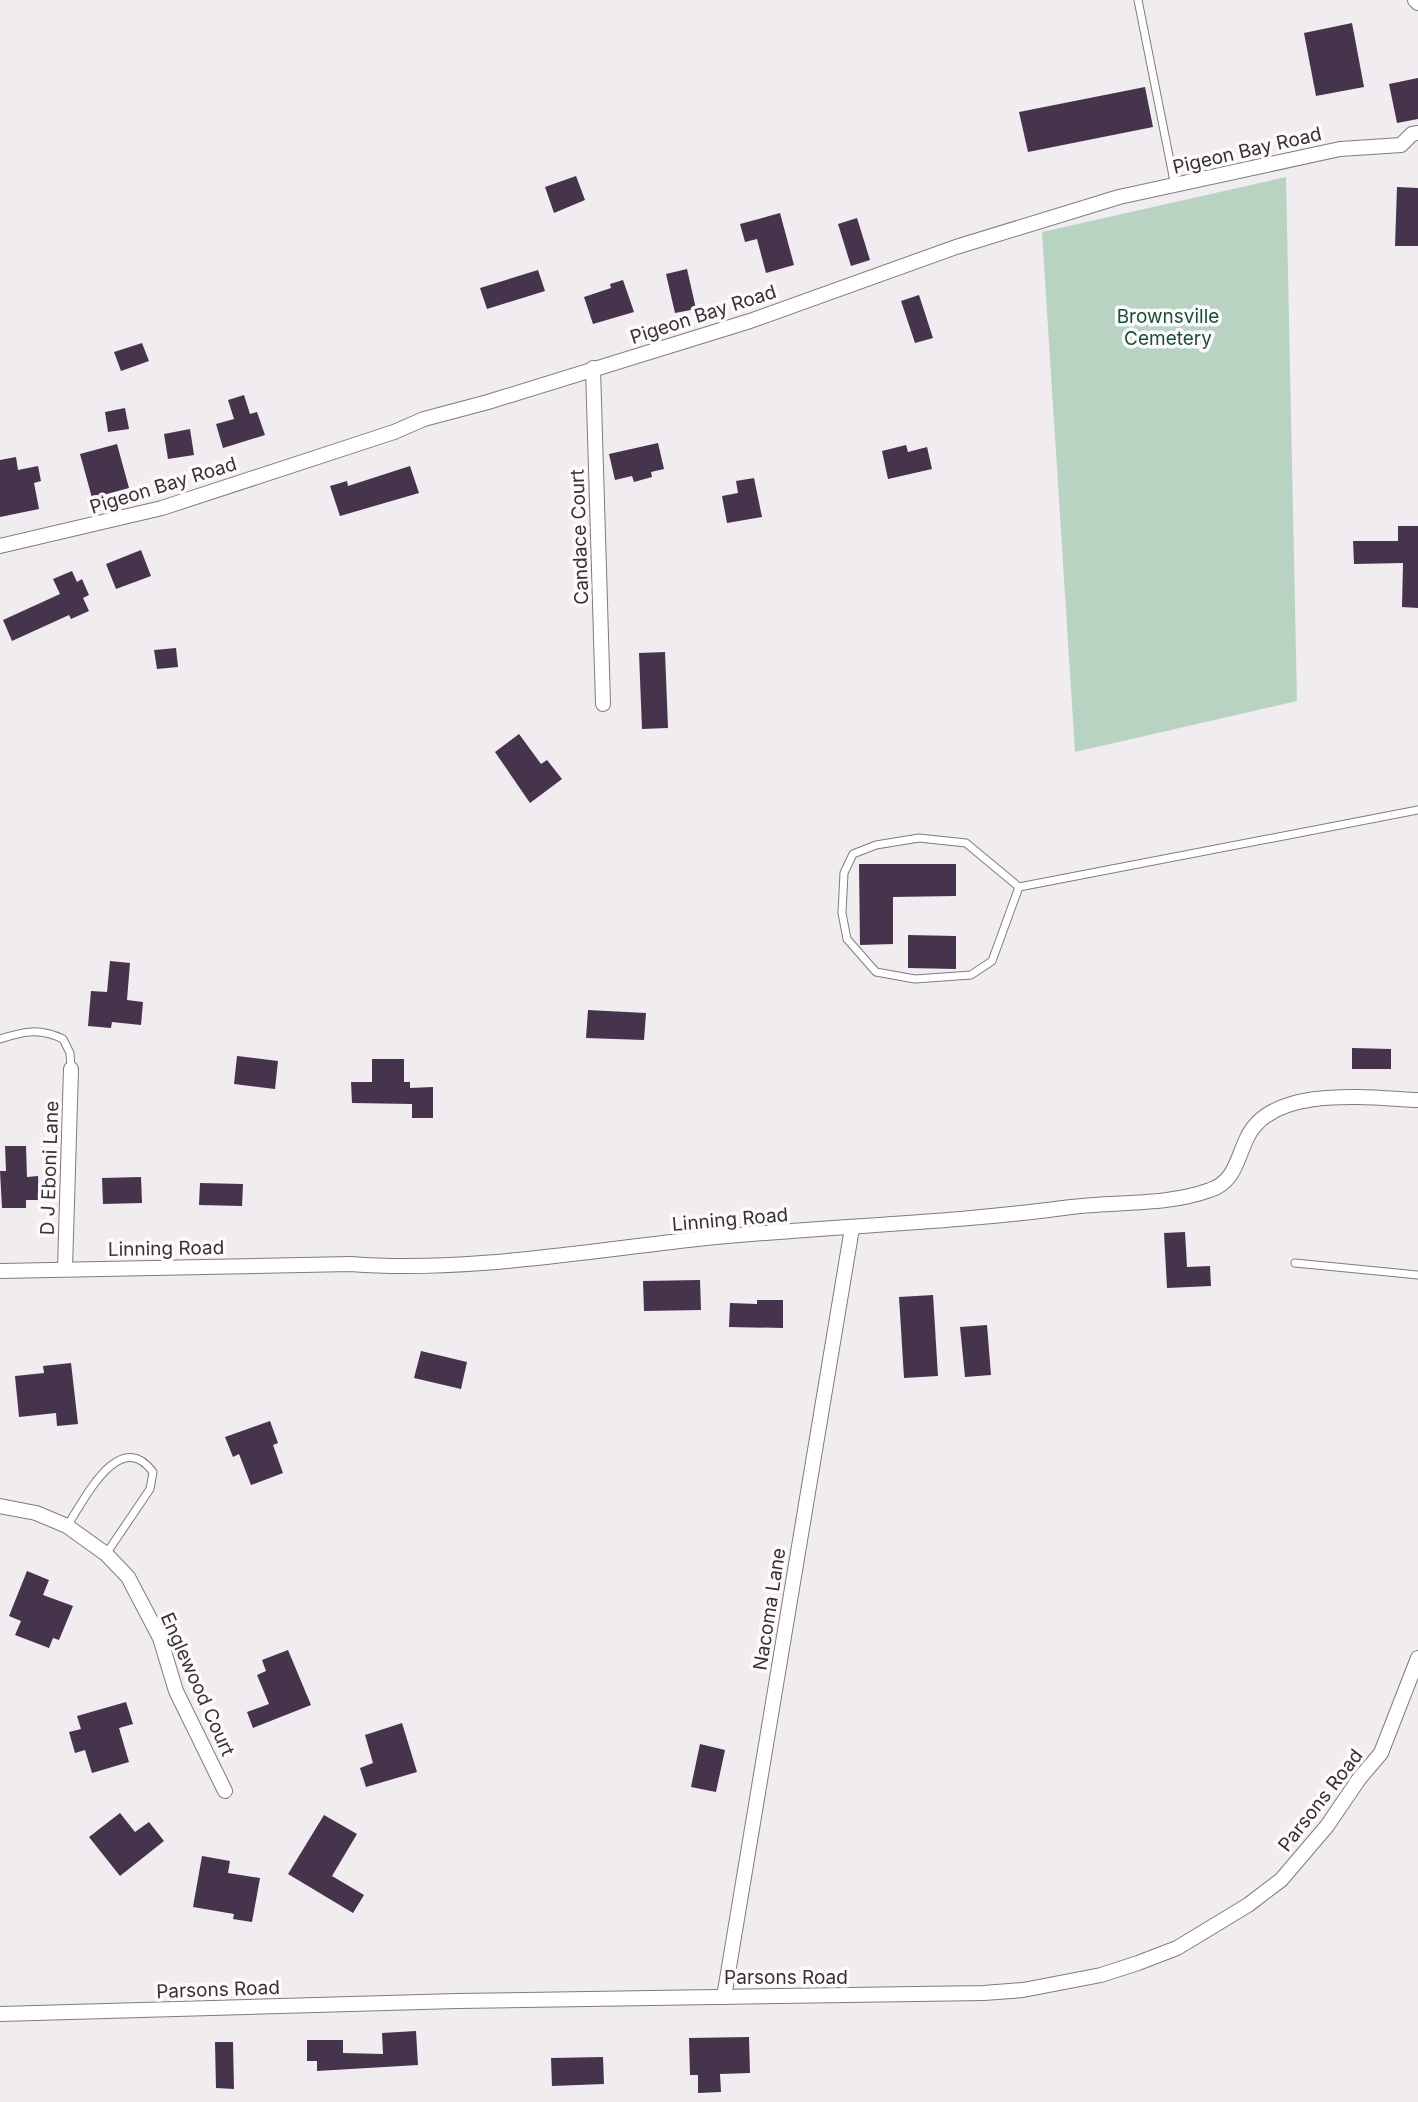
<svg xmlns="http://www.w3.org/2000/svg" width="1418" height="2102" viewBox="0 0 1418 2102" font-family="Inter,sans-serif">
  <rect width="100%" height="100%" fill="#f0ecf0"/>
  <polygon fill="#b9d3c3" points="1286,177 1297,701 1075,752 1042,232"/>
  <g fill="#46344d">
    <polygon points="1352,23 1364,87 1316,96 1304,33"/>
    <polygon points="1418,78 1418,119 1397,123 1389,84"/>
    <polygon points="1145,87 1153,127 1028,152 1019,112"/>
    <polygon points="576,176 585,200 554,213 545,187"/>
    <polygon points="1397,187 1418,188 1418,246 1395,246"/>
    <polygon points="780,213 794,265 766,273 757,239 745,242 740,224"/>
    <polygon points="857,218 870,260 851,266 838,224"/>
    <polygon points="687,269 696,309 675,313 666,274"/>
    <polygon points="538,270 545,291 487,309 480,288"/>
    <polygon points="623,280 634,312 593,324 584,297 611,288 610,284"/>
    <polygon points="919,295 933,338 915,343 901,301"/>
    <polygon points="142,343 149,361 121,371 114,352"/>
    <polygon points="244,395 250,414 257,412 265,435 223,448 216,424 234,419 228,400"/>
    <polygon points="125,408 129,429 108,432 105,412"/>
    <polygon points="190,429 194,455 168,459 164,434"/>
    <polygon points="658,443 664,469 651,472 652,477 634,482 632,476 615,480 609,454"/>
    <polygon points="117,444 129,488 92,498 80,454"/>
    <polygon points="906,445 908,452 927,447 932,469 888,479 882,451"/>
    <polygon points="16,457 18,470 38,466 41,481 34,483 39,509 0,517 0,460"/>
    <polygon points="410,466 419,493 340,516 330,486 347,481 348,486"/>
    <polygon points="754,478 762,517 727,523 722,496 738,493 736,481"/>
    <polygon points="1398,526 1418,526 1418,608 1402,607 1403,563 1354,564 1353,541 1398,541"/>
    <polygon points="141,550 151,576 116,589 106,564"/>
    <polygon points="72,571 77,582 82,579 89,595 83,598 89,611 71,619 69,615 12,641 3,620 60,594 53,579"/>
    <polygon points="176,648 178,667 157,669 154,650"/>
    <polygon points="665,652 668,728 642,729 639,653"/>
    <polygon points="519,734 541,764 547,760 562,779 530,803 495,752"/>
    <polygon points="859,864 956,864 956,896 893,897 893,944 860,945"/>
    <polygon points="908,935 956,936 956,969 908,968"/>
    <polygon points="110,961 130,963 127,1000 143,1002 141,1025 112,1022 111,1028 88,1026 91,991 107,992"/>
    <polygon points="588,1010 646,1013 644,1040 586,1038"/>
    <polygon points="1352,1048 1391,1049 1391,1069 1352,1069"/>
    <polygon points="237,1056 278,1061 275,1089 234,1084"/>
    <polygon points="372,1059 404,1059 404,1082 410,1082 410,1088 433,1087 433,1118 412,1118 412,1104 352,1103 351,1082 372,1082"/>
    <polygon points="5,1146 26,1146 27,1177 38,1176 39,1200 26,1200 26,1208 2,1208 0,1171 6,1171"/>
    <polygon points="141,1177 142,1203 103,1204 102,1178"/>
    <polygon points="200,1183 243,1184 242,1206 199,1205"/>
    <polygon points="1185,1232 1187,1267 1210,1266 1211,1286 1167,1288 1164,1233"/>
    <polygon points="700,1280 701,1310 644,1311 643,1281"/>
    <polygon points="933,1295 938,1376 904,1378 899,1297"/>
    <polygon points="757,1300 783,1300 783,1328 729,1327 730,1303 757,1304"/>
    <polygon points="987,1325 991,1375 965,1377 960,1327"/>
    <polygon points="421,1351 467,1362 461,1389 414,1378"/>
    <polygon points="71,1363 78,1424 57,1426 56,1413 19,1417 15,1376 44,1373 43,1366"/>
    <polygon points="270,1421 278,1443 273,1445 283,1473 251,1485 239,1454 233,1457 225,1437"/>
    <polygon points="27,1571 49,1580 43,1595 73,1606 59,1640 53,1638 49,1648 15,1635 21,1621 9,1616"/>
    <polygon points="288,1650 311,1705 253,1728 247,1712 269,1704 257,1675 266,1671 262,1660"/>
    <polygon points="126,1702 133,1724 119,1728 129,1762 92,1773 85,1750 75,1753 69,1732 81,1729 77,1716"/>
    <polygon points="402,1723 417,1772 366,1787 360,1768 373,1763 365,1735"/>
    <polygon points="700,1744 725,1750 716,1792 691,1787"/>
    <polygon points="120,1813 135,1832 149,1822 164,1841 120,1876 89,1837"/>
    <polygon points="324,1815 357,1834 332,1876 364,1895 353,1913 288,1874"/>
    <polygon points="202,1856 230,1861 228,1873 260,1878 252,1922 233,1919 234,1914 193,1907"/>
    <polygon points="416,2031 418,2065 317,2071 317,2061 307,2061 307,2040 343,2040 343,2053 383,2054 382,2033"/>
    <polygon points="749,2037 750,2073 720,2074 721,2092 698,2093 698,2075 690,2075 689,2038"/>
    <polygon points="215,2042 233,2042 234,2089 216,2088"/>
    <polygon points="603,2057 604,2084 552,2086 551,2058"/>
  </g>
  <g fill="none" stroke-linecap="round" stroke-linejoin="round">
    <defs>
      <g id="service">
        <polyline points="1138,0 1175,186"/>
        <polygon points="919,838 966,843 1019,887 992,961 971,975 915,979 876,972 847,939 842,913 844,873 853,854 876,845"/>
        <polyline points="1019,887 1418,810"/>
        <path d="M0,1039c25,-8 40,-11 63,0l7,14 1,16"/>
        <polyline points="1295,1263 1418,1275"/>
        <path d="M67,1526c17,-25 52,-100 86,-54l-3,17 -44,65"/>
      </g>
      <g id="minor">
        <polyline points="1415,0 1418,3"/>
        <polyline points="593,368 603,704"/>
        <polyline points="0,546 162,508 394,432 424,419 488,402 750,321 956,247 1119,197 1340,149 1401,145 1412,134 1418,133"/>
        <polyline points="65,1268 71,1069"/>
        <path d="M0,1271l351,-7c110,9 236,-13 346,-25 125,-13 250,-15 374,-32 46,-6 95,-1 139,-17 25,-8 27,-32 37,-52 25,-54 124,-40 171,-38"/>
        <polyline points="0,1506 36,1513 67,1526 106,1554 128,1577 160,1638 176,1691 225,1791"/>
        <polyline points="724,1997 852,1228"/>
        <polyline points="0,2014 457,2001 984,1993 1023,1990 1101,1975 1138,1963 1177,1948 1248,1905 1281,1880 1327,1826 1359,1779 1381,1753 1418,1658"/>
      </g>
    </defs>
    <use href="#service" stroke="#7f7b7f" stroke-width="9"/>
    <use href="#minor" stroke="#7f7b7f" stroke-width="16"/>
    <use href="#service" stroke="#fff" stroke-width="7"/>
    <use href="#minor" stroke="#fff" stroke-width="14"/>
  </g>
  <g text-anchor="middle" stroke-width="7" stroke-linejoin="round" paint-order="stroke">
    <g font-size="19" fill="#343234" stroke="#fdf9fd">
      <text transform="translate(1247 150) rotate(-13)" y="7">Pigeon Bay Road</text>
      <text transform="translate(703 314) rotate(-18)" y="7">Pigeon Bay Road</text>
      <text transform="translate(163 485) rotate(-17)" y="7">Pigeon Bay Road</text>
      <text transform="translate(579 537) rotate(-92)" y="7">Candace Court</text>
      <text transform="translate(49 1168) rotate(-88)" y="7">D J Eboni Lane</text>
      <text transform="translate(730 1219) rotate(-5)" y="7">Linning Road</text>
      <text transform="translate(166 1248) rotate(-1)" y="7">Linning Road</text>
      <text transform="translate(769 1609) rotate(-81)" y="7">Nacoma Lane</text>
      <text transform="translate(198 1684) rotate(66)" y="7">Englewood Court</text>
      <text transform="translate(1320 1800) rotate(-52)" y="7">Parsons Road</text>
      <text x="786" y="1984">Parsons Road</text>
      <text transform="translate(218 1989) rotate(-2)" y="7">Parsons Road</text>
    </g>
    <g font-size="19" fill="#155236" stroke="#fdf9fd">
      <text x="1168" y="323">Brownsville<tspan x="1168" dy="22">Cemetery</tspan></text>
    </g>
  </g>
</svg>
